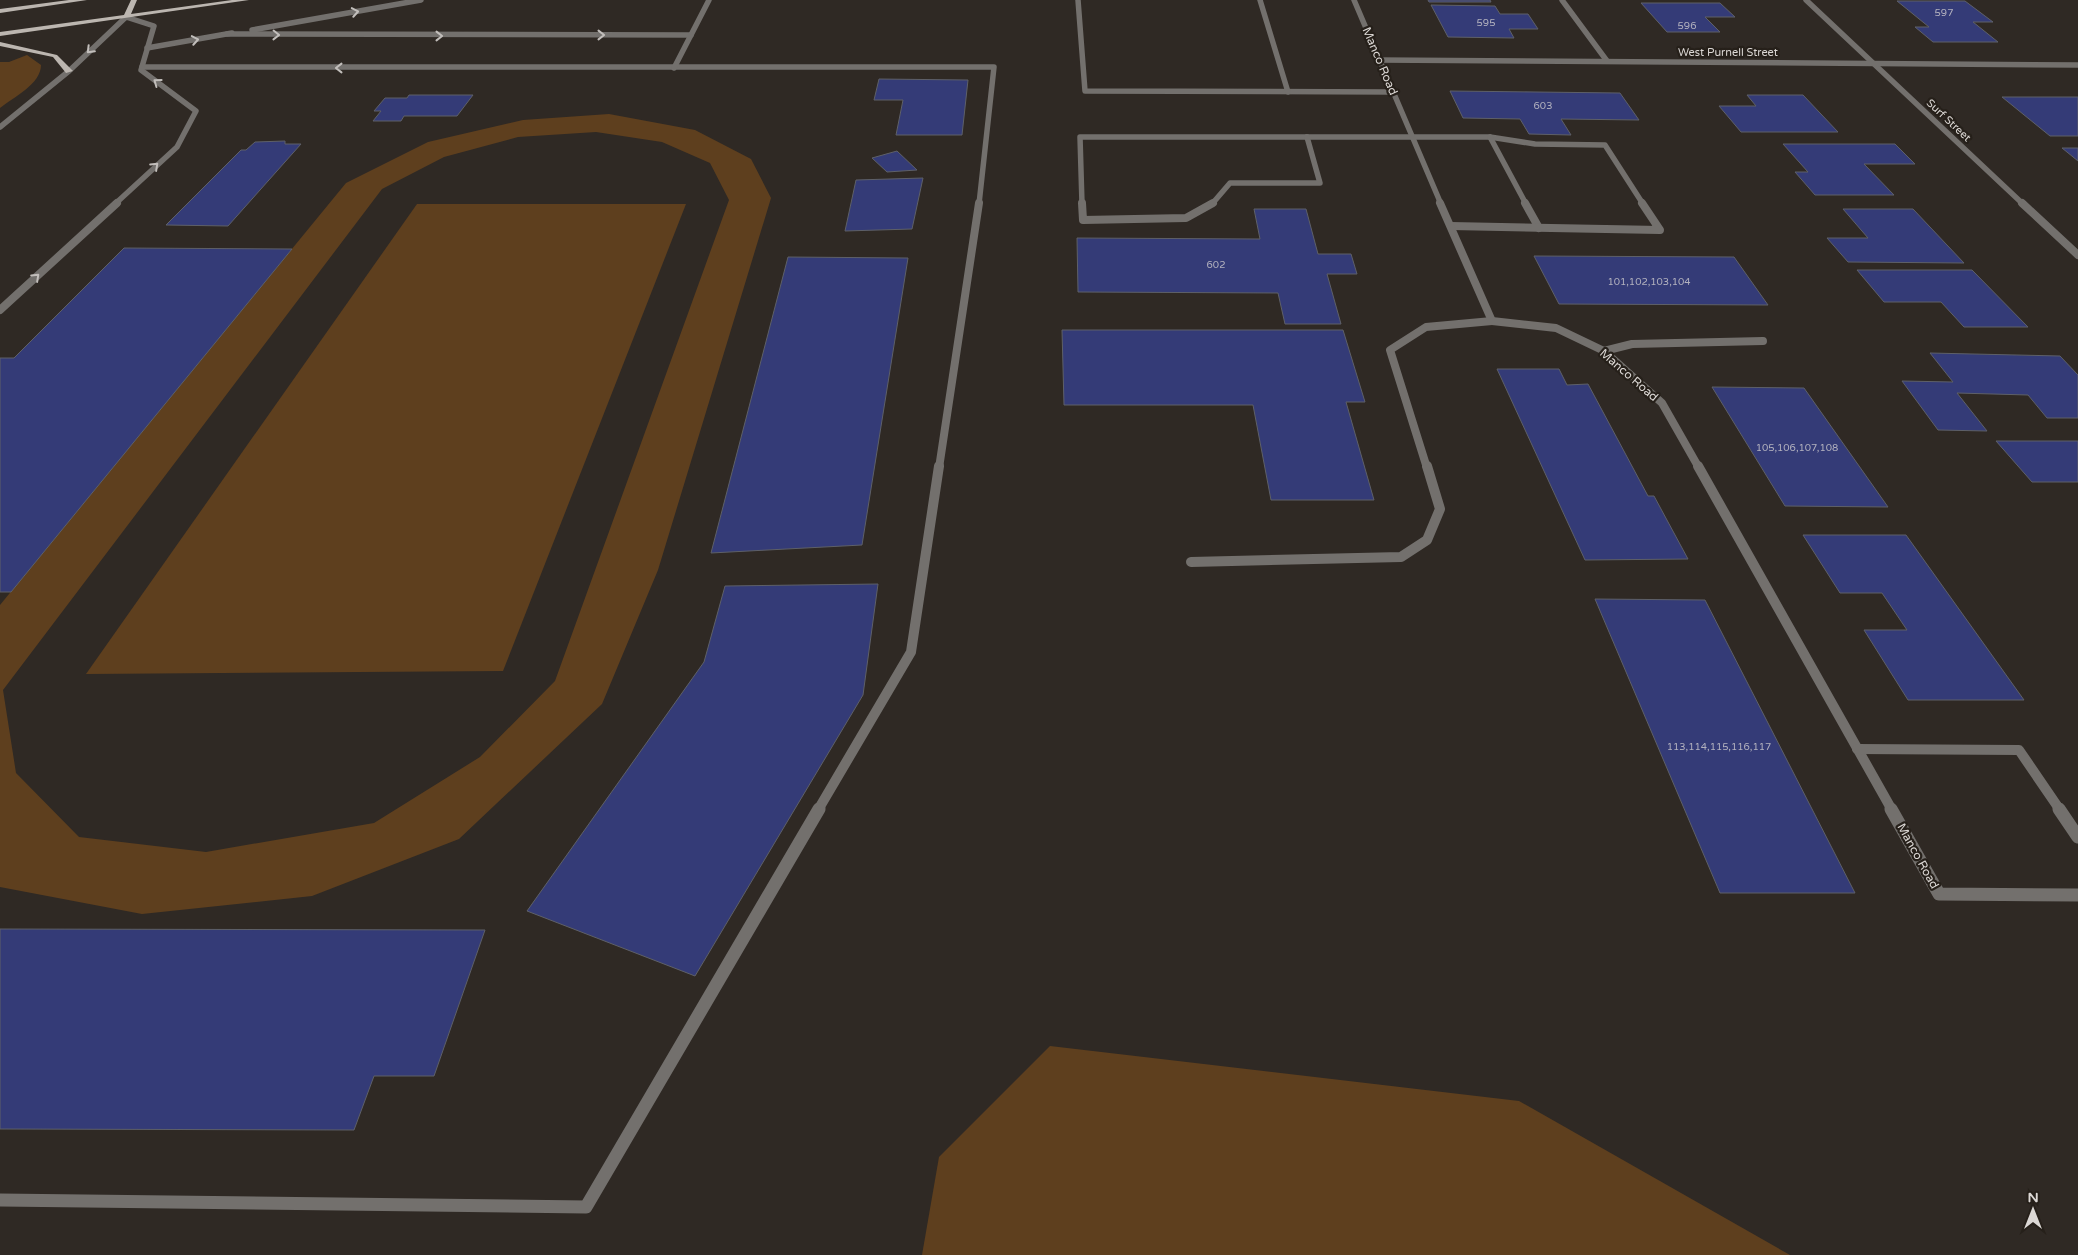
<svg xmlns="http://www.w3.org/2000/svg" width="2078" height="1255" viewBox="0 0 2078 1255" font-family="'Varela Round',sans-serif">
  <rect width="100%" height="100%" fill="#2f2924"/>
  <g fill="#5e3f1e" fill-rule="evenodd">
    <path d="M27,55l14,10c0,19 -27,32 -41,43v-46h9z"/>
    <path d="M609,114l86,16 56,29 20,39 -113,372 -56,134 -143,135 -147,57 -170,18 -142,-27v-282l346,-422 82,-41 95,-22zM596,132l66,10 48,21 19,37 -174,481 -75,76 -106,66 -168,29 -127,-15 -63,-64 -13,-83 379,-501 62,-32 74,-20z"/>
    <polygon points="417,204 686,204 503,671 86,674"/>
    <polygon points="1050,1046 1519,1101 1790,1255 922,1255 939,1157"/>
  </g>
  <g fill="#343b77" stroke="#5e6068">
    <polygon points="1428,0 1490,0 1491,2 1429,2"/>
    <polygon points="1897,1 1965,1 1993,22 1973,22 1998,42 1933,42 1915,27 1929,27"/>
    <polygon points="1641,3 1720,3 1735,17 1705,17 1720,32 1667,32"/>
    <polygon points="1431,5 1495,6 1500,14 1528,14 1538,29 1509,29 1514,38 1448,37"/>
    <polygon points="879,79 968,80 962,135 896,135 903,100 874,100"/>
    <polygon points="1450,91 1620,93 1639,120 1561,119 1571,135 1529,134 1520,119 1463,118"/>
    <polygon points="409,95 473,95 457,116 404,116 401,121 373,121 381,111 374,111 385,98 407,98"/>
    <polygon points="1747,95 1803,95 1838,132 1741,132 1719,106 1756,106"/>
    <polygon points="2002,97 2078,97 2078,136 2050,136"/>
    <polygon points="285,141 285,144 301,144 228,226 166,225 241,150 246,150 255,142"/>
    <polygon points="1783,144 1895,144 1915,164 1864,164 1894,195 1815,195 1795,172 1808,172"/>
    <polygon points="2062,148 2078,148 2078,161"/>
    <polygon points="897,151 917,170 887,172 872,158"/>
    <polygon points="923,178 912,229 845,231 856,180"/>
    <polygon points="1254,209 1306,209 1318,254 1351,254 1357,274 1327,274 1341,324 1285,324 1278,293 1078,292 1077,238 1260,239"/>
    <polygon points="1843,209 1913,209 1964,263 1848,262 1827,238 1868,238"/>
    <polygon points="124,248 292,249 11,592 0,592 0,358 14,358"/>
    <polygon points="1534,256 1734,257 1768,305 1559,304"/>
    <polygon points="788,257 908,258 862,545 711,553"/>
    <polygon points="1857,270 1972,270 2028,327 1964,327 1941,302 1884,302"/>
    <polygon points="1062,330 1343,330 1365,402 1346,402 1374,500 1271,500 1253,405 1064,405"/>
    <polygon points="1930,353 2060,356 2078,375 2078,418 2047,418 2028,395 1957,393 1987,431 1938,430 1902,381 1953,382"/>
    <polygon points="1497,369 1559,369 1567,385 1588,384 1648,496 1654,496 1688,559 1585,560"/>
    <polygon points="1712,387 1804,388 1888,507 1785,506"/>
    <polygon points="1996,441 2078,441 2078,482 2032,482"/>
    <polygon points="1803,535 1906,535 2024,700 1908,700 1864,630 1907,630 1882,593 1840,593"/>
    <polygon points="878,584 863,695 695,976 527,911 704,662 725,586"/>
    <polygon points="1595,599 1705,600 1855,893 1720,893"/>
    <polygon points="0,929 485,930 434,1076 374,1076 354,1130 0,1129"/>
  </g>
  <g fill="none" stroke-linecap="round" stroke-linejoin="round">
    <g stroke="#73706d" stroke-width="5.5">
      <polyline points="1078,0 1085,91 1393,92"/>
      <polyline points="1260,0 1288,92"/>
      <polyline points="1562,0 1607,61"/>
      <polyline points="252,30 421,0"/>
      <polyline points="227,34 691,35"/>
      <polyline points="147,48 232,33"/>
      <polyline points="142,67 994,67 979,204"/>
      <polyline points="674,68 709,0"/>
      <polyline points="0,127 69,71 126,17 154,26 141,70 196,111 177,147 115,204"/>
      <polyline points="1307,137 1490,137 1535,144 1605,145 1643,204"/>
      <polyline points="1490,137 1526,204"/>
      <polyline points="1082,204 1080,137 1307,137"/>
      <polyline points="1212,204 1230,183 1320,183 1307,137"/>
    </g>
    <g stroke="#73706d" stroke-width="8">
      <polyline points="1082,203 1083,220 1186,218 1213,203"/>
      <polyline points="1525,203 1539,228"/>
      <polyline points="1451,226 1660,230 1642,203"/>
      <polyline points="0,310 117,203"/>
      <polyline points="1604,351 1632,344 1763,341"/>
      <polyline points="939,468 979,203"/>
      <polyline points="1427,468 1390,350 1426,327 1492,321"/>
    </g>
    <g stroke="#73706d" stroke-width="10">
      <polyline points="1191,562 1401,557 1427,540 1440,509 1427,466"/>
      <polyline points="818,810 911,652 939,466"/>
    </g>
    <polyline stroke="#73706d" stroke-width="13" points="0,1200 586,1207 819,809"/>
    <g stroke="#73706d" stroke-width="5.5">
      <polyline points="1354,0 1441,204"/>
      <polyline points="1806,0 2023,204"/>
      <polyline points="1378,60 2078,65"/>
    </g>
    <g stroke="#73706d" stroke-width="8">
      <polyline points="1440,203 1492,321 1556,328 1604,351 1662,403 1699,468"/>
      <polyline points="2022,203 2078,255"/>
    </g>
    <g stroke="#73706d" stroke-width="10">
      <polyline points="1698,466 1892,810"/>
      <polyline points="1857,749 2019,750 2060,810"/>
    </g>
    <g stroke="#73706d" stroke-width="13">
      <polyline points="1891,809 1939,894 2078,895"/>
      <polyline points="2059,809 2078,837"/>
    </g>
    <g fill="#bcb6b0" fill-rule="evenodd">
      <polygon points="69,0 87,0 0,13 0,9"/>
      <polygon points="131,0 137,0 131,14 232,0 249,0 0,36 0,32 124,15"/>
      <polygon points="0,42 57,55 73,71 66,73 53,57 0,46"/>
    </g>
  </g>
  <defs><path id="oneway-chevron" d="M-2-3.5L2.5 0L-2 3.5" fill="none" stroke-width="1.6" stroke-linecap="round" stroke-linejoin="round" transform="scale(1.25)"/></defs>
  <g stroke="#c2bebb">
    <use href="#oneway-chevron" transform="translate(355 12) rotate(-10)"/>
    <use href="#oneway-chevron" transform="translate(276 35) rotate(1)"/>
    <use href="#oneway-chevron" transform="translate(601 35)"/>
    <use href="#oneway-chevron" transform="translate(439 36)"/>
    <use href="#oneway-chevron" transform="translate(195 40) rotate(-10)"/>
    <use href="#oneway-chevron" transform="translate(90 50) rotate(135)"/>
    <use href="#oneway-chevron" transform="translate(339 68) rotate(-180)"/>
    <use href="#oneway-chevron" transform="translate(157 82) rotate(-144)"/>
    <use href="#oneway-chevron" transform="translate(155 166) rotate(-43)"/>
    <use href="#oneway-chevron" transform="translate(36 277) rotate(-43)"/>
  </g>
  <g text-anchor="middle" stroke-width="4.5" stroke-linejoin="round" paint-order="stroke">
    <g font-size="10" fill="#b2b1be">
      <text x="1944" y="16">597</text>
      <text x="1486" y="26">595</text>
      <text x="1687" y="29">596</text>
      <text x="1543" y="109">603</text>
      <text x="1216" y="268">602</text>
      <text x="1649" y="285">101,102,103,104</text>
      <text x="1797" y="451">105,106,107,108</text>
      <text x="1719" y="750">113,114,115,116,117</text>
    </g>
    <g font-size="11" fill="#dcd8d5" stroke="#26201a">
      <text x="1728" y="56">West Purnell Street</text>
      <text transform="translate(1949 120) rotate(43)" y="4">Surf Street</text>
    </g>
    <g font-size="12" fill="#dcd8d5" stroke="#26201a">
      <text transform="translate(1380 61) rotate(67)" y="4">Manco Road</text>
      <text transform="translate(1629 375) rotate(41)" y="4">Manco Road</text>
      <text transform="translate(1918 856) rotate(61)" y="4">Manco Road</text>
    </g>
  </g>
  <g transform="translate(2033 1210)" stroke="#26201a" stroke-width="4" paint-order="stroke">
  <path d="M0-4L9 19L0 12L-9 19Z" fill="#dcd8d5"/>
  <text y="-8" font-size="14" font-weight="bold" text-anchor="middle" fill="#dcd8d5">N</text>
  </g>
</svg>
